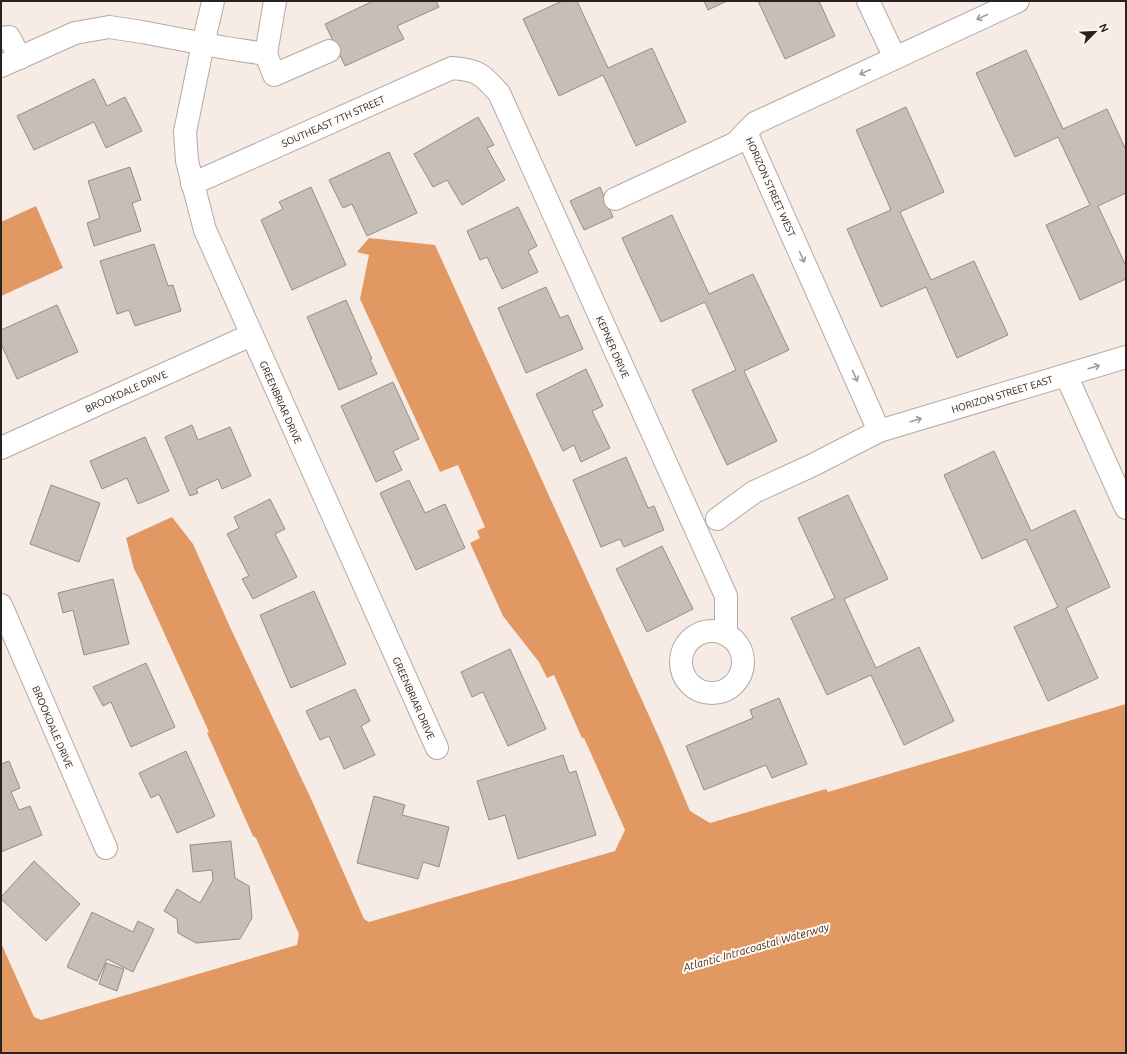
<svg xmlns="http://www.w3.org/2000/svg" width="1127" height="1054" viewBox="0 0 1127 1054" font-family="Ubuntu,sans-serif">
  <rect width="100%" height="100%" fill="#f6ece5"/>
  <g fill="#e29862">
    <polygon points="36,206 63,268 1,296 1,222"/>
    <polygon points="369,238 435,245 661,742 690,811 710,823 826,789 828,792 1126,704 1126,1053 1,1053 1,943 34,1017 41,1020 297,945 299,934 256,838 253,836 207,733 209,732 141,582 134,569 126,538 172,517 193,544 230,627 313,803 364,919 369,922 615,851 625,830 584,738 582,738 554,675 547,678 539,662 503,616 470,543 480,538 477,531 485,527 458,465 440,472 360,299 369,255 357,252"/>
  </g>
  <g fill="#c7beb7" stroke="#968d87">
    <polygon points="373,1 436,1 439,7 397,26 404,39 345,66 325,24"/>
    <polygon points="562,1 577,1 608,68 652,48 686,122 636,146 603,75 559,96 523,19"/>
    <polygon points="704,1 727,1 708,10"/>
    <polygon points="758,1 819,1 835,36 785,59"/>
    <polygon points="1026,50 1063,129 1107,109 1126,150 1126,193 1098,206 1126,266 1126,279 1080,300 1046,225 1090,205 1058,137 1015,157 976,73"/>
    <polygon points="94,79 107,106 125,97 142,131 106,148 94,122 34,150 17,116"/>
    <polygon points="906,107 944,192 900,212 931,280 974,261 1008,335 957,358 926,287 881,307 847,229 891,210 856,130"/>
    <polygon points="478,117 494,145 487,148 505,180 462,205 447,180 433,187 414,154"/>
    <polygon points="389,152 417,213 367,236 352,204 343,208 329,180"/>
    <polygon points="130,167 141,200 132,203 141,231 94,246 87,223 100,218 88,181"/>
    <polygon points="311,187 346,265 292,290 261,220 283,209 279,202"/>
    <polygon points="600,187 613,217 584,230 570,201"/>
    <polygon points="518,207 537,246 528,251 538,272 502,289 487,257 480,260 467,231"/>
    <polygon points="672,215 709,294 753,274 789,350 744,371 777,441 727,465 692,390 736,370 705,302 661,322 622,238"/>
    <polygon points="154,244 168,286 173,285 181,311 135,326 129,310 117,314 100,261"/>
    <polygon points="546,287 560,318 568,315 583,349 526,373 498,308"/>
    <polygon points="346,300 372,359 370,359 377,374 339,390 307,317"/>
    <polygon points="57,305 78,352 17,379 1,344 1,330"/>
    <polygon points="586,369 603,406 592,411 610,448 581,462 574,445 563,451 536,394"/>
    <polygon points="393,382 419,439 393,451 402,470 376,482 341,406"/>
    <polygon points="192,425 198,440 230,427 251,476 222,489 218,479 196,489 198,493 190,496 165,437"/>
    <polygon points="145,437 169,491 138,504 127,478 102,489 90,461"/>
    <polygon points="994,451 1031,531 1075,510 1110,587 1066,608 1098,678 1048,701 1014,627 1058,607 1026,539 982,559 944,475"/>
    <polygon points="626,457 648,508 654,506 664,530 624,547 620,539 601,547 573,480"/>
    <polygon points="409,480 425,513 445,504 465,548 416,570 380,493"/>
    <polygon points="51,485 100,503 79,562 30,544"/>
    <polygon points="848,495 888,579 844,599 876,668 919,647 954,721 904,745 871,675 827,695 791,618 835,598 798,518"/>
    <polygon points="270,499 285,529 275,534 297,577 253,599 242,579 249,576 227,534 239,528 234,517"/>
    <polygon points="662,546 693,609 647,632 616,569"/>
    <polygon points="113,579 129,644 84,655 73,610 63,613 58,593"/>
    <polygon points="314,591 346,664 291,688 260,615"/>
    <polygon points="510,649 546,729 508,746 483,692 472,697 461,672"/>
    <polygon points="146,663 175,727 131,747 111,702 103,706 93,687"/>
    <polygon points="355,689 370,721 361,726 375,755 344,769 329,736 320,740 306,711"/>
    <polygon points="779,698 807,764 772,778 766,765 704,790 686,746 753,718 750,710"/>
    <polygon points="186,751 215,816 177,833 159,794 151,798 139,773"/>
    <polygon points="563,755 569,773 576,771 596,835 518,859 505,815 489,820 477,781"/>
    <polygon points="9,761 20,788 11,792 19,810 30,806 42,835 1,852 1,764"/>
    <polygon points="374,796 405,805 402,815 449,827 439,867 423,862 418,879 357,863"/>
    <polygon points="231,841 235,878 249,886 252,918 240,939 196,943 178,933 177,919 164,911 177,889 200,903 213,880 212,870 193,872 190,845"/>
    <polygon points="34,861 80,904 46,941 1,899 1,897"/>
    <polygon points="92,912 133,932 138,921 154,929 133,972 107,959 97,981 67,967"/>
    <polygon points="106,963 124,969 117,991 99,984"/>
  </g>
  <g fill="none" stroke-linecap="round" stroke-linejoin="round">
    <defs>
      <g id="minor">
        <polyline points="213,1 212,6 203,44 185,132 187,161 205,230 437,748"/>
        <polyline points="868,1 895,58"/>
        <polyline points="1,38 9,37 20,58"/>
        <polyline points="266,54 274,75 329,51"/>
        <polyline points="1,66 75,33 109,27 142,32 226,48 266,54 275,1"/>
        <path d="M192,184l260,-116c26,2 30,6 47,25l227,503v38"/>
        <polyline points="615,199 736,143 746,132"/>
        <polyline points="1066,375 1126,508"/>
        <polyline points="879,431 746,132 755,123 1018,1"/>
        <polyline points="1,448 251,335"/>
        <polyline points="717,519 754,492 813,465 879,431 1126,357"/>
        <polyline points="1,605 106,848"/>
        <circle cx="712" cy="662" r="31"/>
      </g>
    </defs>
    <use href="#minor" stroke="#b3aaa3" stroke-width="24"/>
    <use href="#minor" stroke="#fff" stroke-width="22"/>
  </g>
  <defs><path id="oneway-shaft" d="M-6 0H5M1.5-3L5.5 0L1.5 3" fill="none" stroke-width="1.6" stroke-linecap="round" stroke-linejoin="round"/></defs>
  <g stroke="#9e9c9b">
    <use href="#oneway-shaft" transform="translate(982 17) rotate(155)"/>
    <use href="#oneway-shaft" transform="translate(865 72) rotate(155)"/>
    <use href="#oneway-shaft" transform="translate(802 257) rotate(66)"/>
    <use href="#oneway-shaft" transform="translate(1094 367) rotate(-17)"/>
    <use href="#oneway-shaft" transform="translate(855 376) rotate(66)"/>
    <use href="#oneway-shaft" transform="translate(916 420) rotate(-17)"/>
  </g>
  <g text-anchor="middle" stroke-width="4" stroke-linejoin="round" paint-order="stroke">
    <g font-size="10" fill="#272321" stroke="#fffbf8">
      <text transform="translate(333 121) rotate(-24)" y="4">SOUTHEAST 7TH STREET</text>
      <text transform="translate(771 187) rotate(66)" y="4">HORIZON STREET WEST</text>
      <text transform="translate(613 347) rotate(66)" y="4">KEPNER DRIVE</text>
      <text transform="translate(126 391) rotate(-24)" y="4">BROOKDALE DRIVE</text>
      <text transform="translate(1002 394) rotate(-17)" y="4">HORIZON STREET EAST</text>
      <text transform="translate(281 402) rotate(66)" y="4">GREENBRIAR DRIVE</text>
      <text transform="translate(414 698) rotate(66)" y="4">GREENBRIAR DRIVE</text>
      <text transform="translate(53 727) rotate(67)" y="4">BROOKDALE DRIVE</text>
    </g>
    <g font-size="11" font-style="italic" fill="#482912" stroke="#fffbf8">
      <text transform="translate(756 947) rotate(-16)" y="4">Atlantic Intracoastal Waterway</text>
    </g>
  </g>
  <rect width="1127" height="1054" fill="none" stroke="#272321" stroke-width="4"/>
  <g transform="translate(1095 32) rotate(66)" stroke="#fffbf8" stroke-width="3" paint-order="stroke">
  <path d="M0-3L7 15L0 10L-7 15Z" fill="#272321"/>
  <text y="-6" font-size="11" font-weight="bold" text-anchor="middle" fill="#272321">N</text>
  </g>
</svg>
